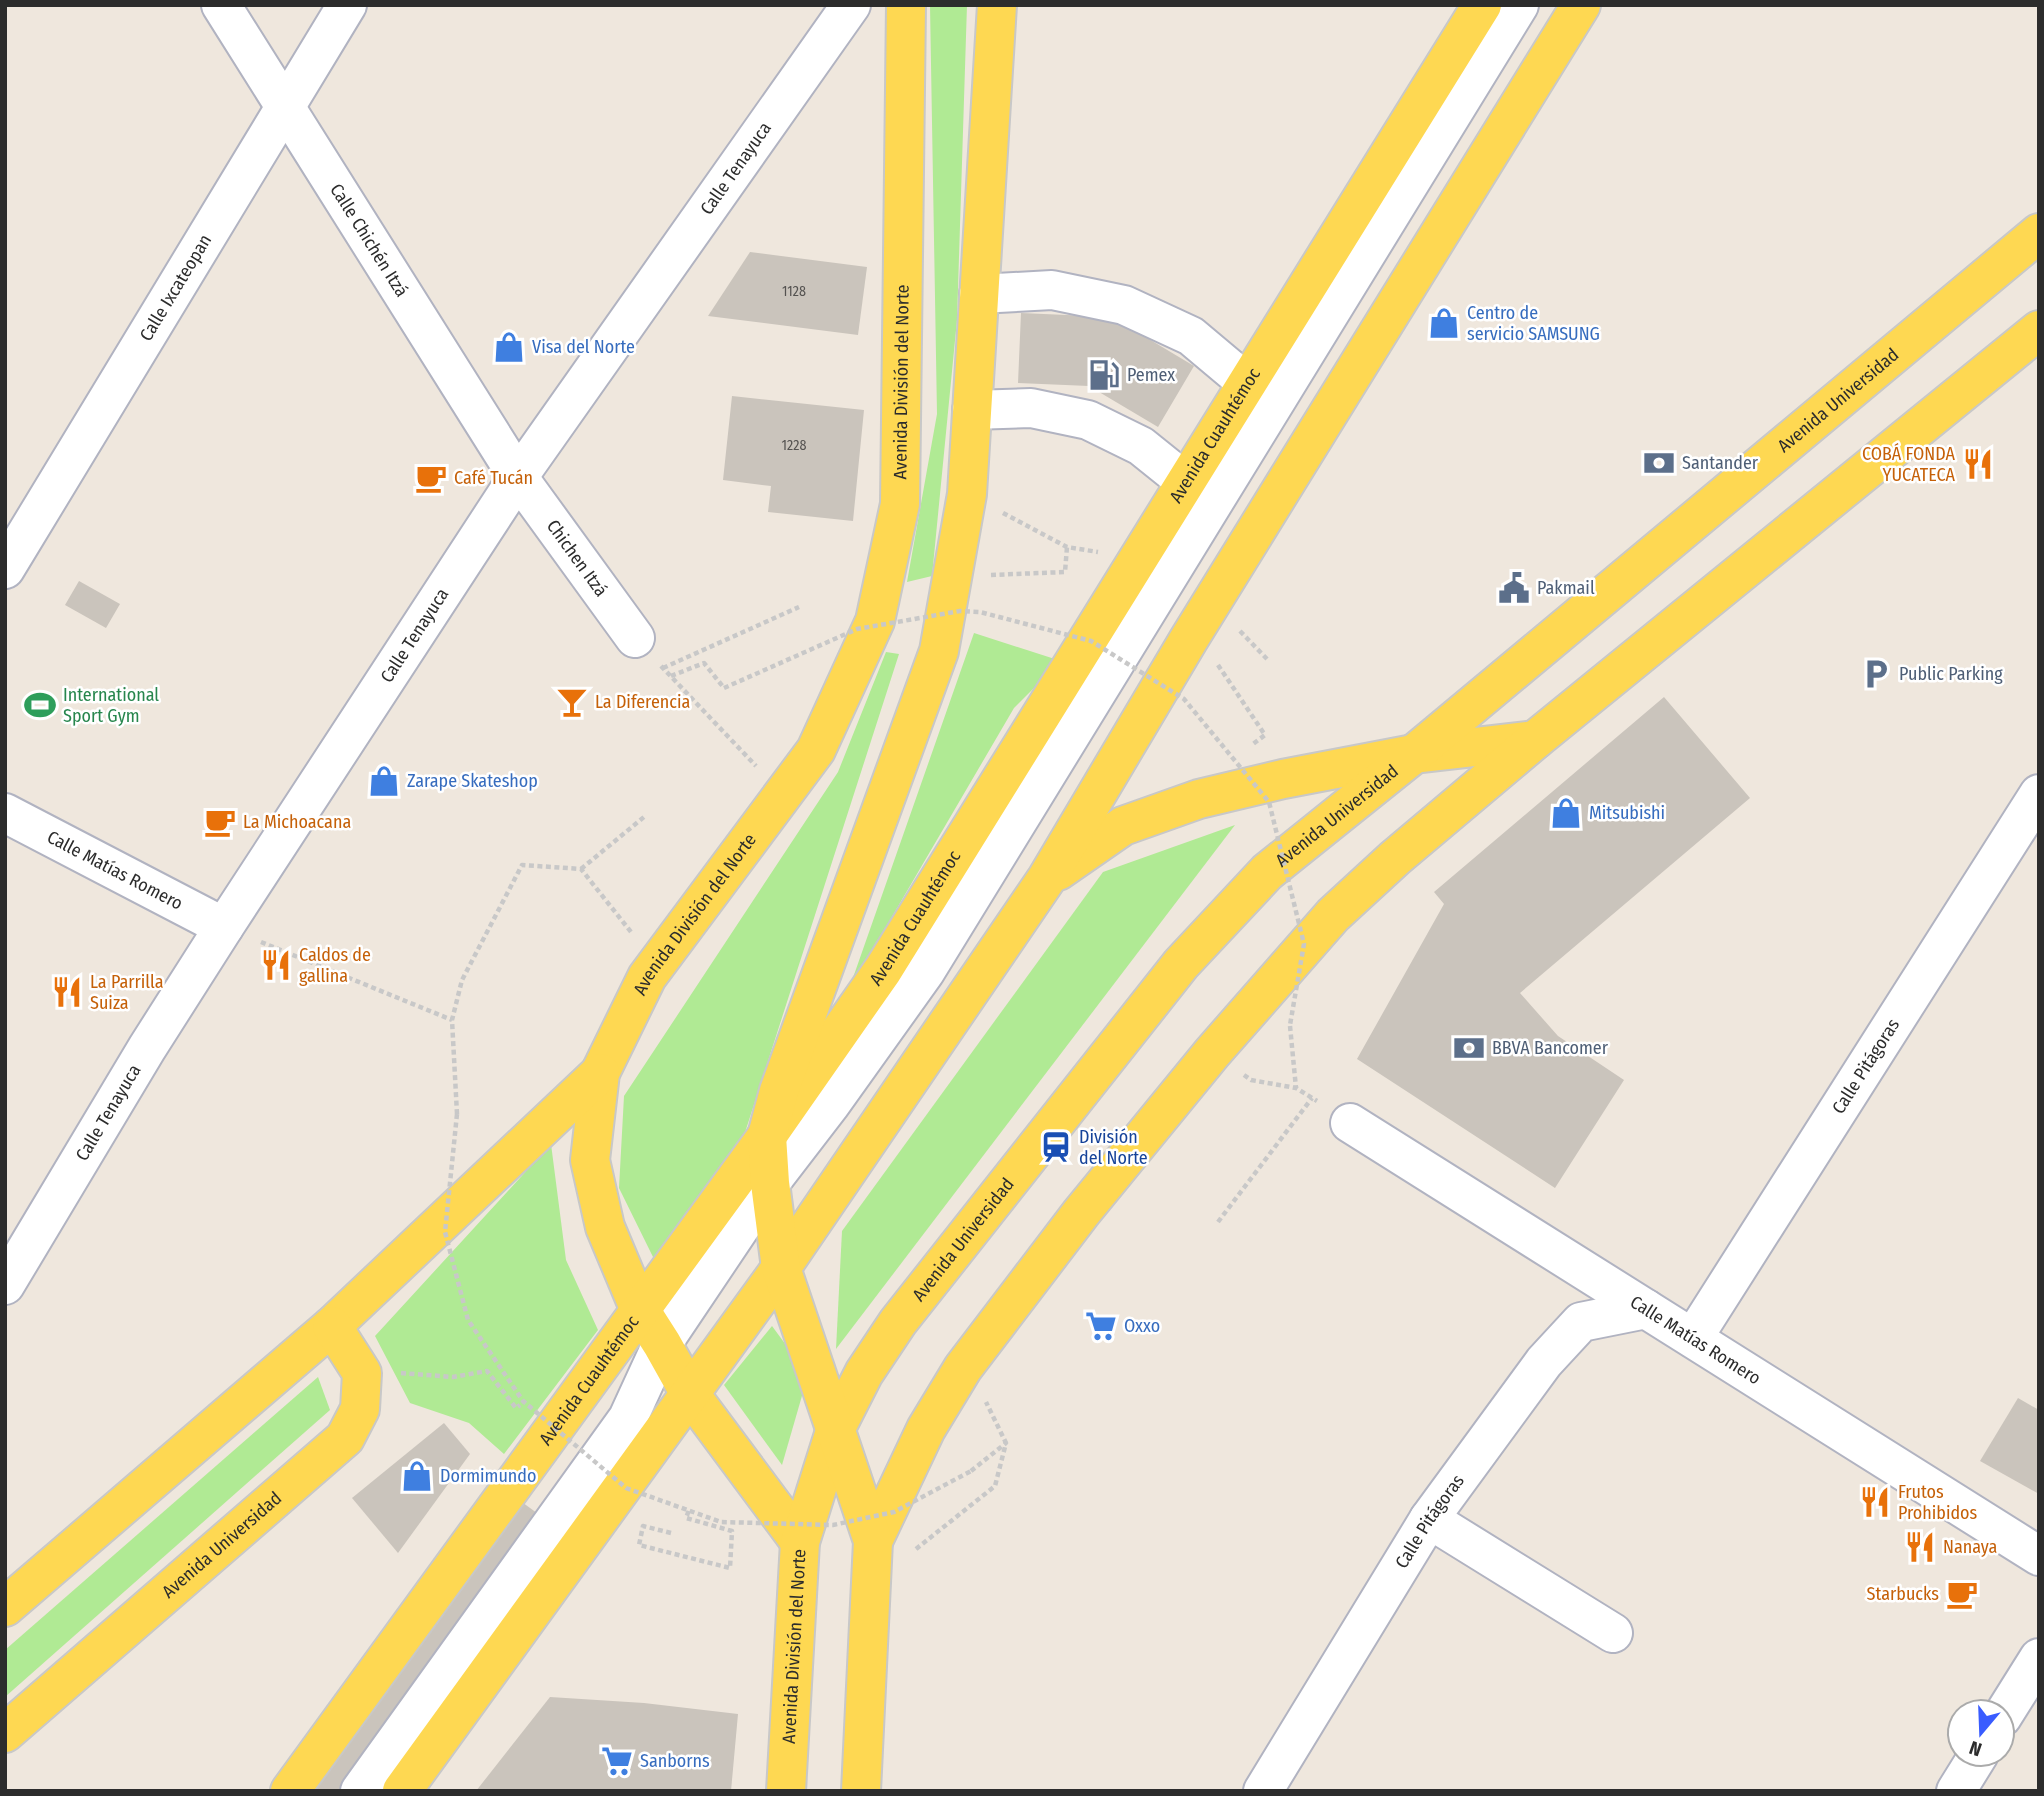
<svg xmlns="http://www.w3.org/2000/svg" width="2044" height="1796" viewBox="0 0 2044 1796" font-family="'Fira Sans Condensed',sans-serif">
  <rect width="100%" height="100%" fill="#efe7dd"/>
  <g fill="#b0ea94">
    <polygon points="930,5 967,5 957,320 932,576 907,582 937,414"/>
    <polygon points="974,633 1061,661 1014,708 848,992"/>
    <polygon points="886,652 899,654 740,1148 654,1259 619,1188 624,1096 838,772"/>
    <polygon points="1235,825 836,1349 842,1231 1103,872"/>
    <polygon points="551,1144 566,1260 598,1330 504,1454 469,1423 410,1403 375,1336"/>
    <polygon points="772,1326 808,1375 782,1465 724,1385"/>
    <polygon points="318,1377 330,1410 5,1697 5,1650"/>
  </g>
  <g fill="#cac4bc">
    <polygon points="750,252 867,267 858,335 708,316"/>
    <polygon points="1021,313 1112,317 1194,366 1158,427 1089,386 1018,383"/>
    <polygon points="732,396 864,410 853,521 768,512 771,486 723,480"/>
    <polygon points="79,581 120,604 106,628 65,605"/>
    <polygon points="1664,697 1750,798 1520,993 1558,1036 1624,1080 1555,1188 1357,1059 1444,904 1434,892"/>
    <polygon points="2018,1398 2039,1410 2039,1494 1980,1461"/>
    <polygon points="444,1423 470,1454 398,1553 352,1498"/>
    <polygon points="515,1497 552,1524 359,1791 304,1791"/>
    <polygon points="550,1697 644,1703 738,1714 731,1791 476,1791"/>
  </g>
  <g fill="none" stroke-linecap="round" stroke-linejoin="round">
    <defs>
      <g id="minor">
        <path id="s1" d="M221,5l297,472 117,161"/>
        <polyline points="979,294 1052,290 1124,305 1191,336 1247,383"/>
        <polyline points="972,410 1031,408 1088,420 1141,446 1187,483"/>
        <path id="s2" d="M5,569l342,-564"/>
        <path id="s3" d="M5,813l219,114"/>
        <path id="s4" d="M1350,1123l689,433"/>
        <path id="s5" d="M5,1285l142,-237 77,-121 294,-450 333,-472"/>
        <path id="s6" d="M1693,1338l346,-544"/>
        <polyline points="1429,1519 1613,1633"/>
        <polyline points="2002,1717 2039,1658"/>
        <polyline points="360,1791 628,1418 662,1344 770,1183 830,1105 925,972 1519,5"/>
        <path id="s7" d="M1263,1791l166,-272 115,-157 37,-40 65,-13"/>
        <polyline points="1956,1791 1979,1754"/>
      </g>
      <g id="major">
        <polyline points="1058,871 1123,826 1199,799 1283,779 1414,754 1535,740"/>
        <polyline points="873,1541 926,1429 963,1368 1081,1213 1212,1053 1333,915 1395,858 1535,740 2039,330"/>
        <path id="s8" d="M800,1542l-110,-148 -28,-50 -23,-36 -34,-81 -15,-67 10,-87 47,-96 169,-227 59,-129 25,-117 6,-499"/>
        <polyline points="5,1607 332,1326 600,1073"/>
        <path id="s9" d="M5,1733l340,-295 15,-29 2,-36 -30,-47"/>
        <path id="s10" d="M290,1791l477,-655 116,-166 599,-965"/>
        <polyline points="402,1791 781,1268 1047,878 1189,639 1581,5"/>
        <path id="s11" d="M786,1791l14,-249 36,-114 28,-55 34,-51 283,-358 86,-92 147,-118 625,-521"/>
        <polyline points="861,1791 873,1541 781,1268 770,1183 767,1136 779,1091 939,651 967,494 997,5"/>
      </g>
    </defs>
    <use href="#minor" stroke="#b1b3c1" stroke-width="42"/>
    <use href="#major" stroke="#c8c8c8" stroke-width="42"/>
    <g stroke="#c8c8c8" stroke-width="4.5" stroke-dasharray="5 3.5" stroke-linecap="butt">
      <polyline points="1003,513 1067,547 1098,552"/>
      <polyline points="991,575 1065,572 1067,547"/>
      <polyline points="1240,631 1267,659"/>
      <polyline points="1218,665 1265,735 1253,744"/>
      <polyline points="661,666 756,766"/>
      <polyline points="663,668 799,607"/>
      <polyline points="671,676 704,663 724,688"/>
      <polyline points="581,869 644,817"/>
      <polyline points="261,942 452,1020"/>
      <polyline points="1290,1026 1296,1088"/>
      <polyline points="1244,1075 1251,1080 1296,1088 1317,1101"/>
      <polyline points="457,1114 452,1020 462,980 522,865 581,869 631,932"/>
      <polyline points="1218,1222 1312,1098"/>
      <polyline points="401,1373 453,1377 487,1371 516,1408 520,1405"/>
      <polyline points="971,1471 1006,1443"/>
      <polyline points="671,1533 643,1526 639,1545 730,1568 732,1531 686,1518 689,1510"/>
      <polyline points="916,1549 995,1486 1006,1443 986,1402"/>
    </g>
    <use href="#minor" stroke="#fff" stroke-width="38"/>
    <use href="#major" stroke="#fed852" stroke-width="38"/>
    <g stroke="#c8c8c8" stroke-width="4.5" stroke-dasharray="5 3.5" stroke-linecap="butt">
      <polyline points="724,688 857,629 960,611 980,612 1091,641 1184,699 1269,802 1304,944 1290,1025"/>
      <polyline points="457,1114 445,1232 468,1320 523,1401 626,1488 721,1522 833,1525 894,1512 971,1471"/>
    </g>
  </g>
  <defs>
    <symbol id="shop-bare" viewBox="-9 -9 18 18"><path d="M-5-2.5h2.3a2.7 3.5 0 0 1 5.4 0H5L5.5 6h-11ZM-1.5-2.5h3a1.5 2.3 0 0 0-3 0Z" fill="#3f7fe0" stroke="#fff" stroke-width="2.5" paint-order="stroke"/></symbol>
    <symbol id="fuel-bare" viewBox="-9 -9 18 18"><path d="M-5.5-6h7V0h2V4h1.3V-2.5L3-4.5l.8-.8L6-3V5H2.5V1h-1V6h-7ZM-4.2-4.7v3.2H.2V-4.7Z" fill="#5c6f8a" stroke="#fff" stroke-width="2.5" paint-order="stroke"/></symbol>
    <symbol id="bank-bare" viewBox="-9 -9 18 18"><path d="M-6-4H6V4H-6ZM0-2.3a2.3 2.3 0 1 0 0 4.6a2.3 2.3 0 1 0 0-4.6Z" fill="#5c6f8a" stroke="#fff" stroke-width="2.5" paint-order="stroke"/></symbol>
    <symbol id="restaurant-bare" viewBox="-9 -9 18 18"><path d="M-5-6h1v4h1v-4h1v4h1v-4h1v5L-1.5 .5V6h-2V.5L-5-1ZM5-6V6H3V1.5H1.5Q1.5-4 5-6Z" fill="#e8710a" stroke="#fff" stroke-width="2.5" paint-order="stroke"/></symbol>
    <symbol id="cafe-bare" viewBox="-9 -9 18 18"><path d="M-5.5-4.5H6V0H3Q3 3.5 0 3.5H-2.5Q-5.5 3.5-5.5 0ZM3-3.2v2h1.7v-2ZM-6 4.5H4V6H-6Z" fill="#e8710a" stroke="#fff" stroke-width="2.5" paint-order="stroke"/></symbol>
    <symbol id="civic-bare" viewBox="-9 -9 18 18"><path d="M-.6-6.5H3V-4.5H.6V-3L4-1V1h2V6H-6V1h2V-1L-.6-3ZM-1.2 2.5V6h2.4V2.5Z" fill="#5c6f8a" stroke="#fff" stroke-width="2.5" paint-order="stroke"/></symbol>
    <symbol id="parking-bare" viewBox="-9 -9 18 18"><path d="M-3.5-5.5H1a3.5 3.5 0 0 1 0 7H-1V5.5H-3.5ZM-1-3.4V-.6H.8a1.4 1.4 0 0 0 0-2.8Z" fill="#5c6f8a" stroke="#fff" stroke-width="2.5" paint-order="stroke"/></symbol>
    <symbol id="bar-bare" viewBox="-9 -9 18 18"><path d="M-6-5H6L.8 .8V4.5H3.5V6h-7V4.5H-.8V.8Z" fill="#e8710a" stroke="#fff" stroke-width="2.5" paint-order="stroke"/></symbol>
    <symbol id="stadium-bare" viewBox="-9 -9 18 18"><path d="M0-5a6.5 5 0 1 0 0 10a6.5 5 0 1 0 0-10ZM-3.5-1.8h7v3.6h-7Z" fill="#2e9e5b" stroke="#fff" stroke-width="2.5" paint-order="stroke"/></symbol>
    <symbol id="station-bare" viewBox="-9 -9 18 18"><path d="M-3-6H3Q5-6 5-4V2Q5 4 3 4L4.5 6H3L1.5 4h-3L-3 6H-4.5L-3 4Q-5 4-5 2V-4Q-5-6-3-6ZM-3.5-4v3h7v-3ZM-3.5 1v1.5H-2V1ZM2 1v1.5H3.5V1Z" fill="#1a4fb4" stroke="#fff" stroke-width="2.5" paint-order="stroke"/></symbol>
    <symbol id="supermarket-bare" viewBox="-9 -9 18 18"><path d="M-6-5.5h2.5l.6 2H6L4.5 2H-2.5L-4.4-4H-6ZM-1.5 3.2a1.3 1.3 0 1 0 .1 0ZM3 3.2a1.3 1.3 0 1 0 .1 0Z" fill="#3f7fe0" stroke="#fff" stroke-width="2.5" paint-order="stroke"/></symbol>
  </defs>
  <g fill-rule="evenodd">
    <use href="#shop-bare" x="1422" y="301" width="44" height="44"/>
    <use href="#shop-bare" x="487" y="325" width="44" height="44"/>
    <use href="#fuel-bare" x="1082" y="353" width="44" height="44"/>
    <use href="#bank-bare" x="1637" y="441" width="44" height="44"/>
    <use href="#restaurant-bare" x="1956" y="442" width="44" height="44"/>
    <use href="#cafe-bare" x="409" y="456" width="44" height="44"/>
    <use href="#civic-bare" x="1492" y="566" width="44" height="44"/>
    <use href="#parking-bare" x="1854" y="652" width="44" height="44"/>
    <use href="#bar-bare" x="550" y="680" width="44" height="44"/>
    <use href="#stadium-bare" x="18" y="683" width="44" height="44"/>
    <use href="#shop-bare" x="362" y="759" width="44" height="44"/>
    <use href="#shop-bare" x="1544" y="791" width="44" height="44"/>
    <use href="#cafe-bare" x="198" y="800" width="44" height="44"/>
    <use href="#restaurant-bare" x="254" y="943" width="44" height="44"/>
    <use href="#restaurant-bare" x="45" y="970" width="44" height="44"/>
    <use href="#bank-bare" x="1447" y="1026" width="44" height="44"/>
    <use href="#station-bare" x="1034" y="1125" width="44" height="44"/>
    <use href="#supermarket-bare" x="1079" y="1304" width="44" height="44"/>
    <use href="#shop-bare" x="395" y="1454" width="44" height="44"/>
    <use href="#restaurant-bare" x="1853" y="1480" width="44" height="44"/>
    <use href="#restaurant-bare" x="1898" y="1525" width="44" height="44"/>
    <use href="#cafe-bare" x="1940" y="1572" width="44" height="44"/>
    <use href="#supermarket-bare" x="595" y="1739" width="44" height="44"/>
  </g>
  <g text-anchor="middle" stroke-width="5" stroke-linejoin="round" paint-order="stroke">
    <g font-size="14" fill="#545250">
      <text x="794" y="296">1128</text>
      <text x="794" y="450">1228</text>
    </g>
    <g font-size="18" fill="#2c2c2c" stroke="#fff">
      <text dy="6" stroke="none"><textPath href="#s5" startOffset="1335">Calle Tenayuca</textPath></text>
      <text dy="6" stroke="none"><textPath href="#s1" startOffset="278">Calle Chichén Itzá</textPath></text>
      <text dy="6" stroke="none"><textPath href="#s2" startOffset="329">Calle Ixcateopan</textPath></text>
      <text dy="6" stroke="none"><textPath href="#s8" startOffset="1302">Avenida División del Norte</textPath></text>
      <text dy="6" stroke="none"><textPath href="#s11" startOffset="1815">Avenida Universidad</textPath></text>
      <text dy="6" stroke="none"><textPath href="#s10" startOffset="1642">Avenida Cuauhtémoc</textPath></text>
      <text dy="6" stroke="none"><textPath href="#s1" startOffset="658">Chichen Itzá</textPath></text>
      <text dy="6" stroke="none"><textPath href="#s5" startOffset="768">Calle Tenayuca</textPath></text>
      <text dy="6" stroke="none"><textPath href="#s11" startOffset="1164">Avenida Universidad</textPath></text>
      <text dy="6" stroke="none"><textPath href="#s3" startOffset="124">Calle Matías Romero</textPath></text>
      <text dy="6" stroke="none"><textPath href="#s8" startOffset="714">Avenida División del Norte</textPath></text>
      <text dy="6" stroke="none"><textPath href="#s10" startOffset="1074">Avenida Cuauhtémoc</textPath></text>
      <text dy="6" stroke="none"><textPath href="#s6" startOffset="322">Calle Pitágoras</textPath></text>
      <text dy="6" stroke="none"><textPath href="#s5" startOffset="201">Calle Tenayuca</textPath></text>
      <text dy="6" stroke="none"><textPath href="#s11" startOffset="597">Avenida Universidad</textPath></text>
      <text dy="6" stroke="none"><textPath href="#s4" startOffset="408">Calle Matías Romero</textPath></text>
      <text dy="6" stroke="none"><textPath href="#s10" startOffset="508">Avenida Cuauhtémoc</textPath></text>
      <text dy="6" stroke="none"><textPath href="#s7" startOffset="317">Calle Pitágoras</textPath></text>
      <text dy="6" stroke="none"><textPath href="#s9" startOffset="287">Avenida Universidad</textPath></text>
      <text dy="6" stroke="none"><textPath href="#s11" startOffset="145">Avenida División del Norte</textPath></text>
    </g>
    <g font-size="18" fill="#366cbe" stroke="#fff" text-anchor="start">
      <text x="1467" y="319">Centro de<tspan x="1467" dy="21">servicio SAMSUNG</tspan></text>
      <text x="532" y="353">Visa del Norte</text>
      <text x="407" y="787">Zarape Skateshop</text>
      <text x="1589" y="819">Mitsubishi</text>
      <text x="1124" y="1332">Oxxo</text>
      <text x="440" y="1482">Dormimundo</text>
      <text x="640" y="1767">Sanborns</text>
    </g>
    <g font-size="18" fill="#4e5e75" stroke="#fff" text-anchor="start">
      <text x="1127" y="381">Pemex</text>
      <text x="1682" y="469">Santander</text>
      <text x="1537" y="594">Pakmail</text>
      <text x="1899" y="680">Public Parking</text>
      <text x="1492" y="1054">BBVA Bancomer</text>
    </g>
    <g font-size="18" fill="#c56008" stroke="#fff" text-anchor="start">
      <text x="1955" y="460" text-anchor="end">COBÁ FONDA<tspan x="1955" dy="21">YUCATECA</tspan></text>
      <text x="454" y="484">Café Tucán</text>
      <text x="595" y="708">La Diferencia</text>
      <text x="243" y="828">La Michoacana</text>
      <text x="299" y="961">Caldos de<tspan x="299" dy="21">gallina</tspan></text>
      <text x="90" y="988">La Parrilla<tspan x="90" dy="21">Suiza</tspan></text>
      <text x="1898" y="1498">Frutos<tspan x="1898" dy="21">Prohibidos</tspan></text>
      <text x="1943" y="1553">Nanaya</text>
      <text x="1939" y="1600" text-anchor="end">Starbucks</text>
    </g>
    <g font-size="18" fill="#27864d" stroke="#fff" text-anchor="start">
      <text x="63" y="701">International<tspan x="63" dy="21">Sport Gym</tspan></text>
    </g>
    <g font-size="18" fill="#164399" stroke="#fff" text-anchor="start">
      <text x="1079" y="1143">División<tspan x="1079" dy="21">del Norte</tspan></text>
    </g>
  </g>
  <rect width="2044" height="1796" fill="none" stroke="#2c2c2c" stroke-width="14"/>
  <g transform="translate(1981 1733) rotate(199)"><circle r="33" fill="#ffffff" stroke="#ababab" stroke-width="2"/>
  <path d="M0-5L12 26L0 18L-12 26Z" fill="#395cff"/>
  <text y="-10" font-size="19" font-weight="bold" text-anchor="middle" fill="#2c2c2c">N</text>
  </g>
</svg>
